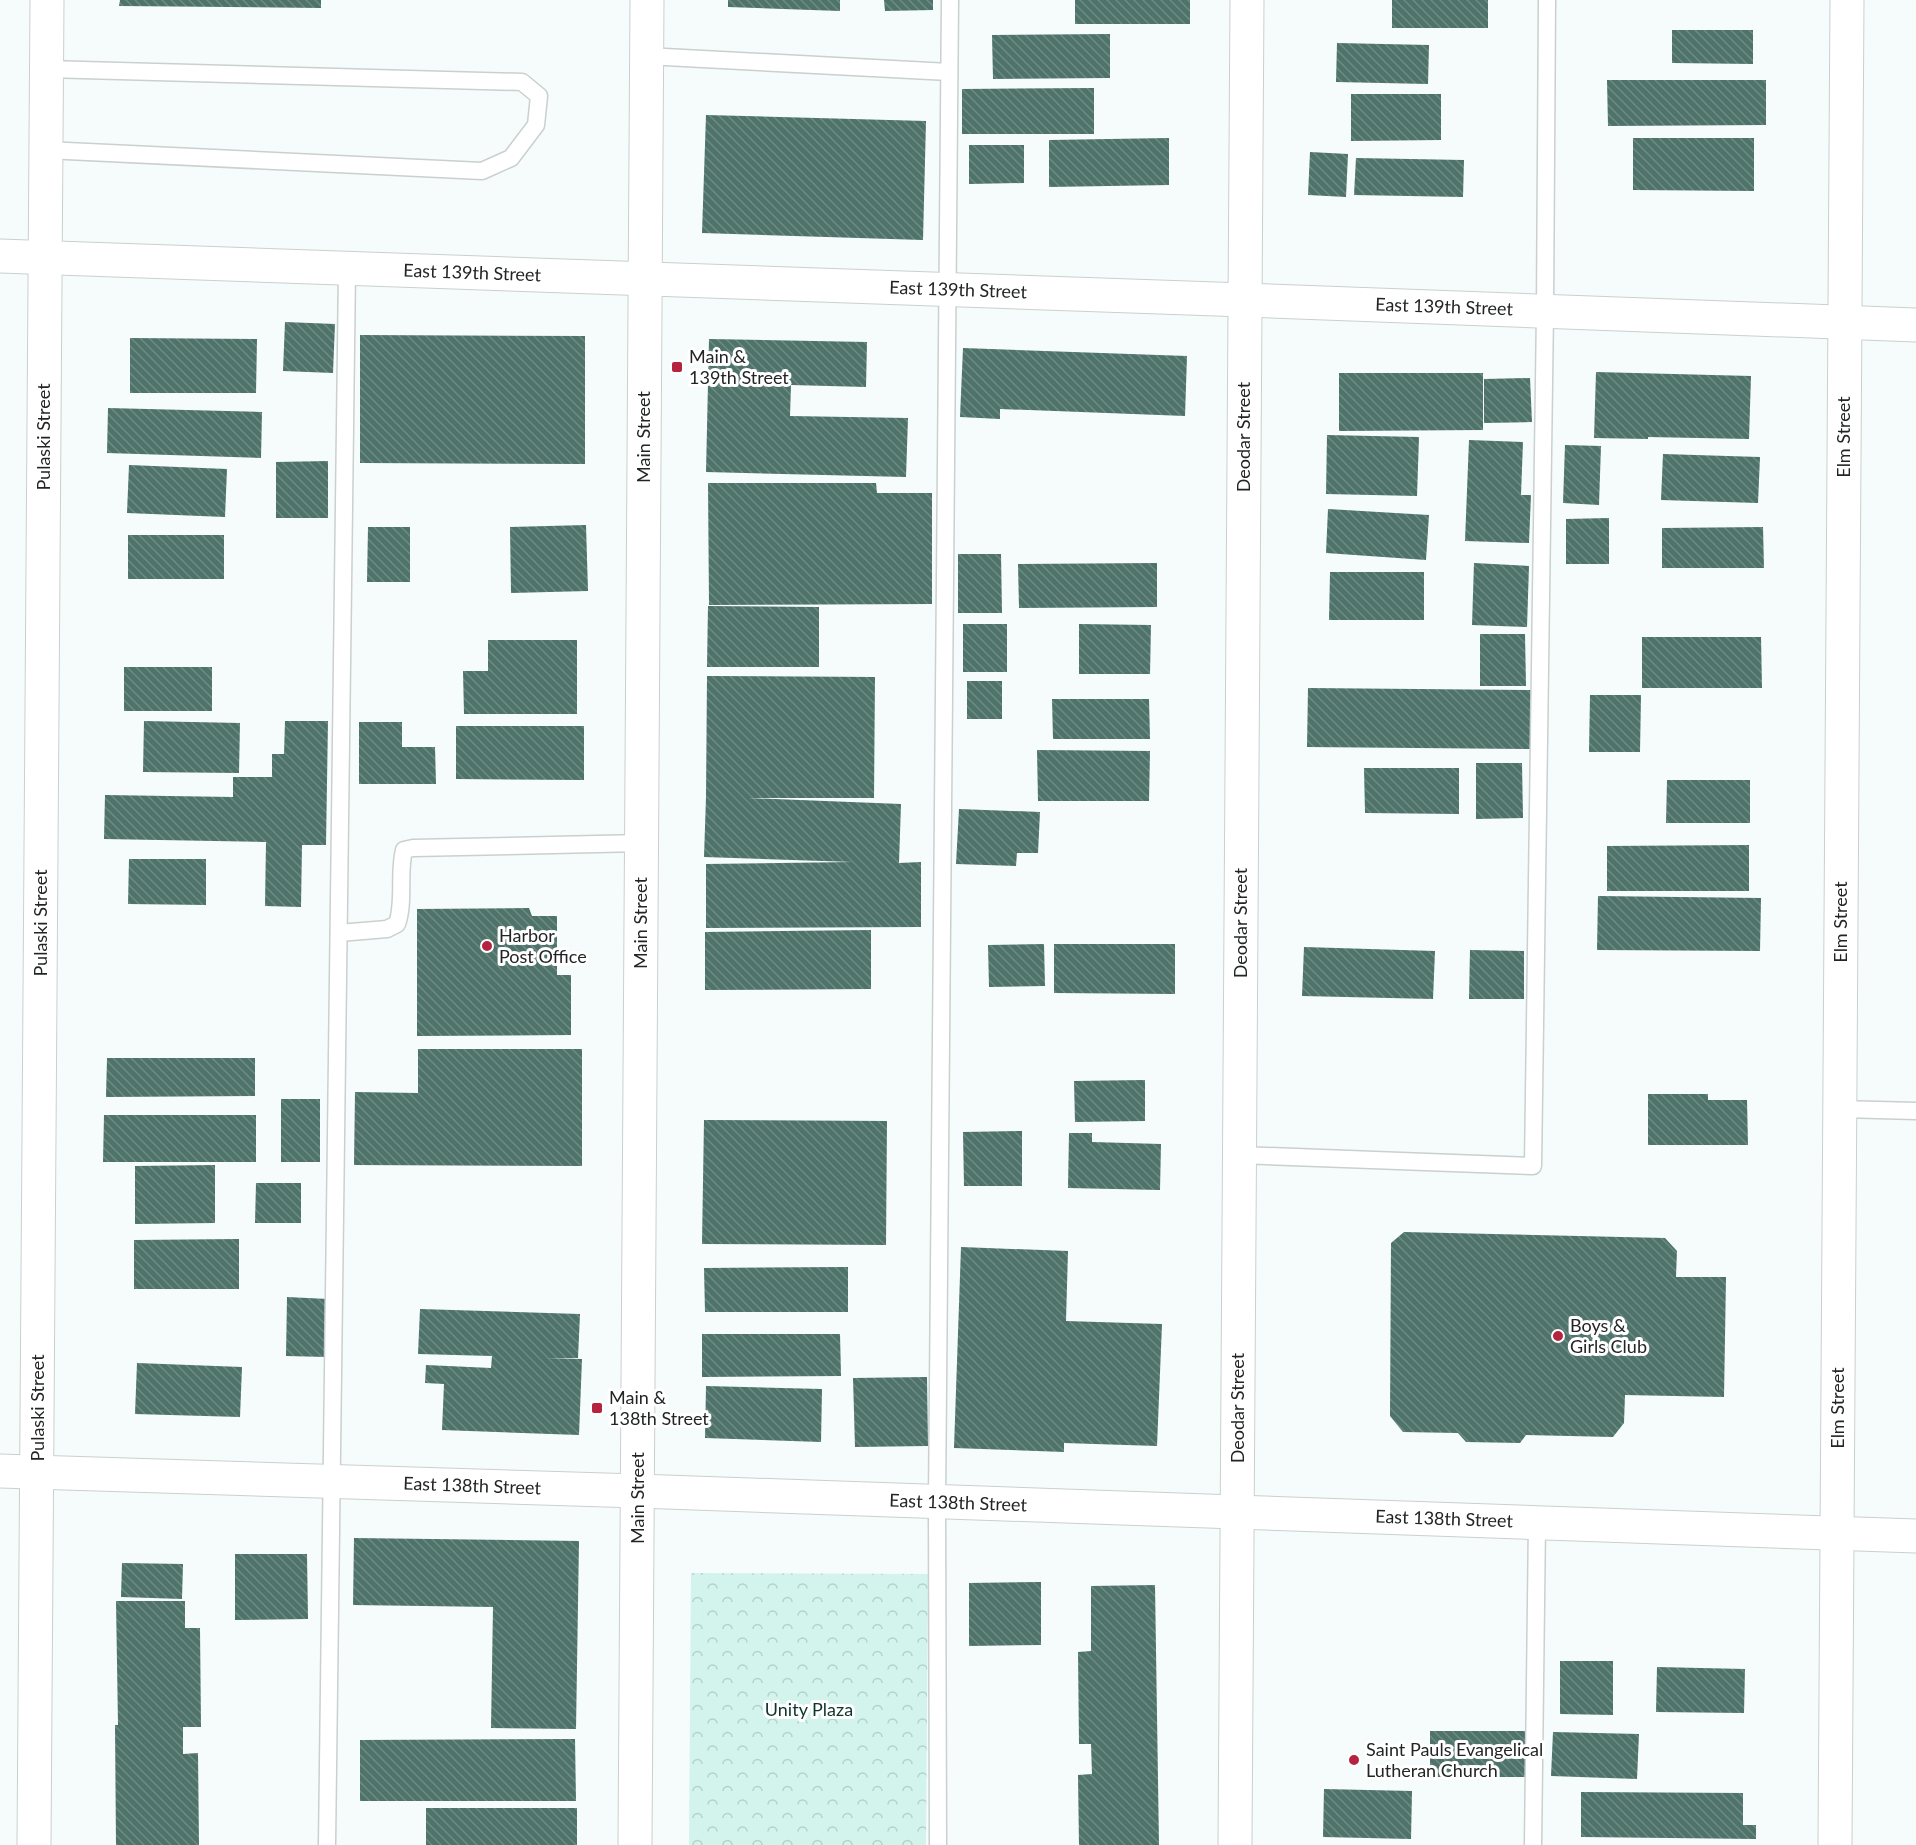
<svg xmlns="http://www.w3.org/2000/svg" width="1916" height="1845" viewBox="0 0 1916 1845" font-family="Lato,sans-serif">
  <defs>
    <pattern id="park-crowns" width="20" height="18" patternUnits="userSpaceOnUse" patternTransform="scale(1.5)"><rect width="20" height="18" fill="#d2f4ec"/><path d="M2 6a3 3 0 1 1 6 0M12 15a3 3 0 1 1 6 0" fill="none" stroke="#b4d1ca"/></pattern>
    <pattern id="building-back-hatch" width="6" height="6" patternUnits="userSpaceOnUse" patternTransform="scale(1.5)"><rect width="6" height="6" fill="#4d736a"/><path d="M-1 5l2 2M0 0l6 6M5-1l2 2" fill="none" stroke="#6f8a83"/></pattern>
  </defs>
  <rect width="100%" height="100%" fill="#f6fcfb"/>
  <polygon fill="url(#park-crowns)" points="691,1573 928,1574 926,1845 689,1845"/>
  <g fill="url(#building-back-hatch)">
    <polygon points="120,0 321,0 321,8 119,6"/>
    <polygon points="728,0 840,0 840,11 728,7"/>
    <polygon points="884,0 933,0 933,10 885,11"/>
    <rect x="1075" y="0" width="115" height="24"/>
    <rect x="1392" y="0" width="96" height="28"/>
    <polygon points="1672,30 1753,30 1753,64 1672,63"/>
    <polygon points="1110,34 1110,78 993,79 992,35"/>
    <polygon points="1337,43 1429,45 1428,84 1336,82"/>
    <polygon points="1607,80 1766,80 1766,125 1608,126"/>
    <polygon points="1094,88 1094,134 962,134 962,89"/>
    <polygon points="1351,94 1441,94 1441,140 1351,141"/>
    <polygon points="706,115 926,121 923,240 702,233"/>
    <polygon points="1169,138 1169,185 1049,187 1049,140"/>
    <polygon points="1633,138 1754,138 1754,191 1633,190"/>
    <polygon points="969,145 1024,145 1024,183 969,184"/>
    <polygon points="1310,152 1348,154 1346,197 1308,195"/>
    <polygon points="1356,158 1464,160 1463,197 1354,195"/>
    <polygon points="285,322 335,324 333,373 283,371"/>
    <polygon points="360,335 585,336 585,464 360,463"/>
    <polygon points="130,338 257,339 256,393 130,393"/>
    <polygon points="709,339 867,342 866,387 791,385 790,416 908,418 906,477 706,472"/>
    <polygon points="963,348 1187,356 1185,416 1000,409 1000,419 960,417"/>
    <polygon points="1596,372 1751,376 1749,439 1648,437 1648,439 1594,438"/>
    <polygon points="1339,373 1483,373 1483,430 1339,431"/>
    <polygon points="1530,378 1532,422 1484,423 1484,379"/>
    <polygon points="108,408 262,412 261,458 107,453"/>
    <polygon points="1327,435 1419,437 1417,496 1326,494"/>
    <polygon points="1469,440 1523,442 1521,495 1531,495 1529,543 1465,541"/>
    <polygon points="1565,445 1601,446 1599,505 1563,503"/>
    <polygon points="1663,454 1760,457 1758,503 1661,500"/>
    <polygon points="328,461 328,518 276,518 276,462"/>
    <polygon points="129,465 227,469 225,517 127,513"/>
    <polygon points="708,483 876,483 877,493 932,493 932,604 709,605"/>
    <polygon points="1328,509 1429,515 1426,560 1326,553"/>
    <polygon points="1609,518 1609,564 1566,564 1566,519"/>
    <polygon points="586,525 588,591 511,593 510,527"/>
    <polygon points="368,527 410,527 410,582 367,582"/>
    <polygon points="1763,527 1764,568 1662,568 1662,528"/>
    <rect x="128" y="535" width="96" height="44"/>
    <polygon points="958,554 1001,554 1002,613 958,613"/>
    <polygon points="1157,563 1157,607 1019,608 1018,564"/>
    <polygon points="1474,563 1529,566 1527,627 1472,625"/>
    <polygon points="1330,572 1424,572 1424,620 1329,620"/>
    <polygon points="708,606 819,607 819,667 707,667"/>
    <rect x="963" y="624" width="44" height="48"/>
    <polygon points="1079,624 1151,625 1150,674 1079,674"/>
    <polygon points="1480,634 1525,634 1526,686 1480,686"/>
    <polygon points="1642,637 1761,637 1762,688 1642,688"/>
    <polygon points="488,640 577,640 577,714 464,714 463,671 488,671"/>
    <rect x="124" y="667" width="88" height="44"/>
    <polygon points="707,676 875,677 874,798 748,798 901,804 899,863 921,862 921,927 706,928 706,864 853,862 704,857 706,797"/>
    <rect x="967" y="681" width="35" height="38"/>
    <polygon points="1308,688 1533,690 1532,749 1307,747"/>
    <polygon points="1590,695 1641,695 1640,752 1589,752"/>
    <polygon points="1052,699 1149,699 1150,739 1053,739"/>
    <polygon points="144,721 240,723 239,773 143,772"/>
    <polygon points="285,721 328,721 326,845 302,845 301,907 265,906 266,842 104,839 105,795 233,797 233,777 272,777 272,754 284,754"/>
    <polygon points="359,722 402,722 402,747 435,747 436,784 359,784"/>
    <polygon points="456,726 584,726 584,780 456,779"/>
    <polygon points="1037,750 1150,751 1149,801 1038,801"/>
    <polygon points="1476,763 1522,763 1523,818 1476,819"/>
    <polygon points="1364,768 1459,768 1459,814 1365,813"/>
    <polygon points="1667,780 1750,780 1750,823 1666,823"/>
    <polygon points="959,809 1040,812 1038,853 1017,853 1016,866 956,864"/>
    <polygon points="1749,845 1749,891 1607,891 1607,846"/>
    <polygon points="129,859 206,859 206,905 128,904"/>
    <polygon points="1598,896 1761,898 1760,951 1597,950"/>
    <polygon points="529,908 532,916 557,916 557,975 571,975 571,1035 417,1036 417,909"/>
    <polygon points="871,930 871,989 705,990 705,932"/>
    <polygon points="1044,944 1045,986 989,987 988,945"/>
    <polygon points="1054,944 1175,944 1175,994 1054,993"/>
    <polygon points="1304,947 1435,951 1433,999 1302,996"/>
    <polygon points="1470,950 1524,951 1524,999 1469,999"/>
    <polygon points="418,1049 582,1049 582,1166 354,1165 355,1092 418,1093"/>
    <polygon points="107,1058 255,1058 255,1096 106,1097"/>
    <polygon points="1145,1080 1145,1121 1075,1122 1074,1081"/>
    <polygon points="1648,1094 1708,1094 1708,1100 1747,1100 1748,1145 1648,1145"/>
    <rect x="281" y="1099" width="39" height="63"/>
    <polygon points="104,1115 256,1115 256,1162 103,1162"/>
    <polygon points="704,1120 887,1121 886,1245 702,1244"/>
    <polygon points="1022,1131 1022,1186 964,1186 963,1132"/>
    <polygon points="1069,1133 1092,1133 1092,1142 1161,1144 1160,1190 1068,1188"/>
    <polygon points="215,1165 215,1223 135,1224 135,1166"/>
    <polygon points="256,1183 301,1183 301,1223 255,1223"/>
    <polygon points="1404,1232 1665,1238 1677,1251 1676,1277 1726,1277 1724,1397 1625,1395 1624,1423 1613,1437 1526,1435 1520,1443 1466,1442 1458,1433 1403,1432 1390,1416 1391,1243"/>
    <polygon points="239,1239 239,1289 134,1289 134,1240"/>
    <polygon points="961,1247 1068,1251 1066,1321 1162,1324 1157,1446 1064,1443 1064,1452 954,1448"/>
    <polygon points="848,1267 848,1312 705,1312 704,1268"/>
    <polygon points="287,1297 328,1299 326,1357 286,1356"/>
    <polygon points="420,1309 580,1314 578,1358 546,1358 582,1359 579,1435 442,1430 444,1384 425,1383 426,1365 491,1368 492,1356 418,1354"/>
    <polygon points="702,1334 840,1334 841,1376 702,1377"/>
    <polygon points="137,1363 242,1367 240,1417 135,1414"/>
    <polygon points="927,1377 928,1446 855,1447 853,1378"/>
    <polygon points="706,1386 822,1389 821,1442 705,1438"/>
    <polygon points="354,1538 579,1541 576,1729 491,1728 493,1607 353,1605"/>
    <polygon points="235,1554 307,1554 308,1619 235,1620"/>
    <polygon points="122,1563 183,1564 182,1599 121,1597"/>
    <polygon points="1041,1582 1041,1645 969,1646 969,1583"/>
    <polygon points="1155,1585 1159,1845 1079,1845 1078,1775 1092,1774 1091,1744 1079,1744 1078,1652 1091,1651 1091,1586"/>
    <polygon points="116,1601 185,1601 185,1628 200,1628 201,1727 183,1727 183,1754 198,1753 199,1845 116,1845 115,1725 118,1725"/>
    <polygon points="1560,1661 1613,1661 1613,1715 1560,1714"/>
    <polygon points="1657,1667 1745,1669 1744,1713 1656,1712"/>
    <rect x="1430" y="1731" width="98" height="46"/>
    <polygon points="1553,1732 1639,1734 1637,1779 1551,1776"/>
    <polygon points="575,1739 576,1801 360,1801 360,1740"/>
    <polygon points="1324,1789 1412,1791 1411,1839 1323,1837"/>
    <polygon points="1581,1792 1743,1793 1743,1825 1756,1825 1756,1839 1581,1837"/>
    <rect x="426" y="1808" width="151" height="37"/>
  </g>
  <g fill="none" stroke-linecap="round" stroke-linejoin="round">
    <defs>
      <g id="service">
        <polyline points="646,56 949,72"/>
        <polyline points="46,150 482,171 511,158 536,125 539,96 522,82 46,69"/>
        <path d="M339,933l48,-4 10,-5c8,-23 1,-50 7,-74l9,-2 229,-5"/>
        <polyline points="1840,1109 1916,1111"/>
        <polyline points="1240,1155 1533,1166 1545,311 1547,0"/>
        <polyline points="327,1845 347,269"/>
        <polyline points="938,1845 937,1502 950,0"/>
        <polyline points="1533,1845 1537,1522"/>
      </g>
      <g id="minor">
        <polyline points="0,256 1245,300 1916,325"/>
        <polyline points="0,1471 638,1491 1916,1536"/>
        <polyline points="34,1845 47,0"/>
        <polyline points="1235,1845 1247,0"/>
        <polyline points="1835,1845 1847,0"/>
      </g>
      <polyline id="tertiary" points="635,1845 647,0"/>
    </defs>
    <use href="#service" stroke="#cad0cf" stroke-width="19"/>
    <use href="#minor" stroke="#cad0cf" stroke-width="35"/>
    <use href="#tertiary" stroke="#cad0cf" stroke-width="35"/>
    <use href="#service" stroke="#fff" stroke-width="16"/>
    <use href="#minor" stroke="#fff" stroke-width="33"/>
    <use href="#tertiary" stroke="#fff" stroke-width="33"/>
  </g>
  <g fill="#b5233f" stroke="#fff" stroke-width="2">
    <rect x="671" y="361" width="12" height="12" rx="3"/>
    <circle cx="487" cy="946" r="6"/>
    <circle cx="1558" cy="1336" r="6"/>
    <rect x="591" y="1402" width="12" height="12" rx="3"/>
    <circle cx="1354" cy="1760" r="6"/>
  </g>
  <g text-anchor="middle" stroke-width="6" stroke-linejoin="round" paint-order="stroke">
    <g font-size="18" fill="#232525" stroke="#fff">
      <text transform="translate(472 273) rotate(2)" y="6">East 139th Street</text>
      <text transform="translate(958 290) rotate(2)" y="6">East 139th Street</text>
      <text transform="translate(1444 307) rotate(2)" y="6">East 139th Street</text>
      <text transform="translate(44 437) rotate(-90)" y="6">Pulaski Street</text>
      <text transform="translate(644 437) rotate(-90)" y="6">Main Street</text>
      <text transform="translate(1244 437) rotate(-90)" y="6">Deodar Street</text>
      <text transform="translate(1844 437) rotate(-90)" y="6">Elm Street</text>
      <text transform="translate(1841 922) rotate(-90)" y="6">Elm Street</text>
      <text transform="translate(41 923) rotate(-90)" y="6">Pulaski Street</text>
      <text transform="translate(641 923) rotate(-90)" y="6">Main Street</text>
      <text transform="translate(1241 923) rotate(-90)" y="6">Deodar Street</text>
      <text transform="translate(38 1408) rotate(-90)" y="6">Pulaski Street</text>
      <text transform="translate(1238 1408) rotate(-90)" y="6">Deodar Street</text>
      <text transform="translate(1838 1408) rotate(-90)" y="6">Elm Street</text>
      <text transform="translate(472 1486) rotate(2)" y="6">East 138th Street</text>
      <text transform="translate(638 1498) rotate(-90)" y="6">Main Street</text>
      <text transform="translate(958 1503) rotate(2)" y="6">East 138th Street</text>
      <text transform="translate(1444 1519) rotate(2)" y="6">East 138th Street</text>
    </g>
    <g font-size="18" fill="#232525" stroke="#fff" text-anchor="start">
      <text x="689" y="363">Main &amp;<tspan x="689" dy="21">139th Street</tspan></text>
      <text x="499" y="942">Harbor<tspan x="499" dy="21">Post Office</tspan></text>
      <text x="1570" y="1332">Boys &amp;<tspan x="1570" dy="21">Girls Club</tspan></text>
      <text x="609" y="1404">Main &amp;<tspan x="609" dy="21">138th Street</tspan></text>
      <text x="1366" y="1756">Saint Pauls Evangelical<tspan x="1366" dy="21">Lutheran Church</tspan></text>
    </g>
    <g font-size="18" fill="#0d342d" stroke="#fff">
      <text x="809" y="1716">Unity Plaza</text>
    </g>
  </g>
</svg>
